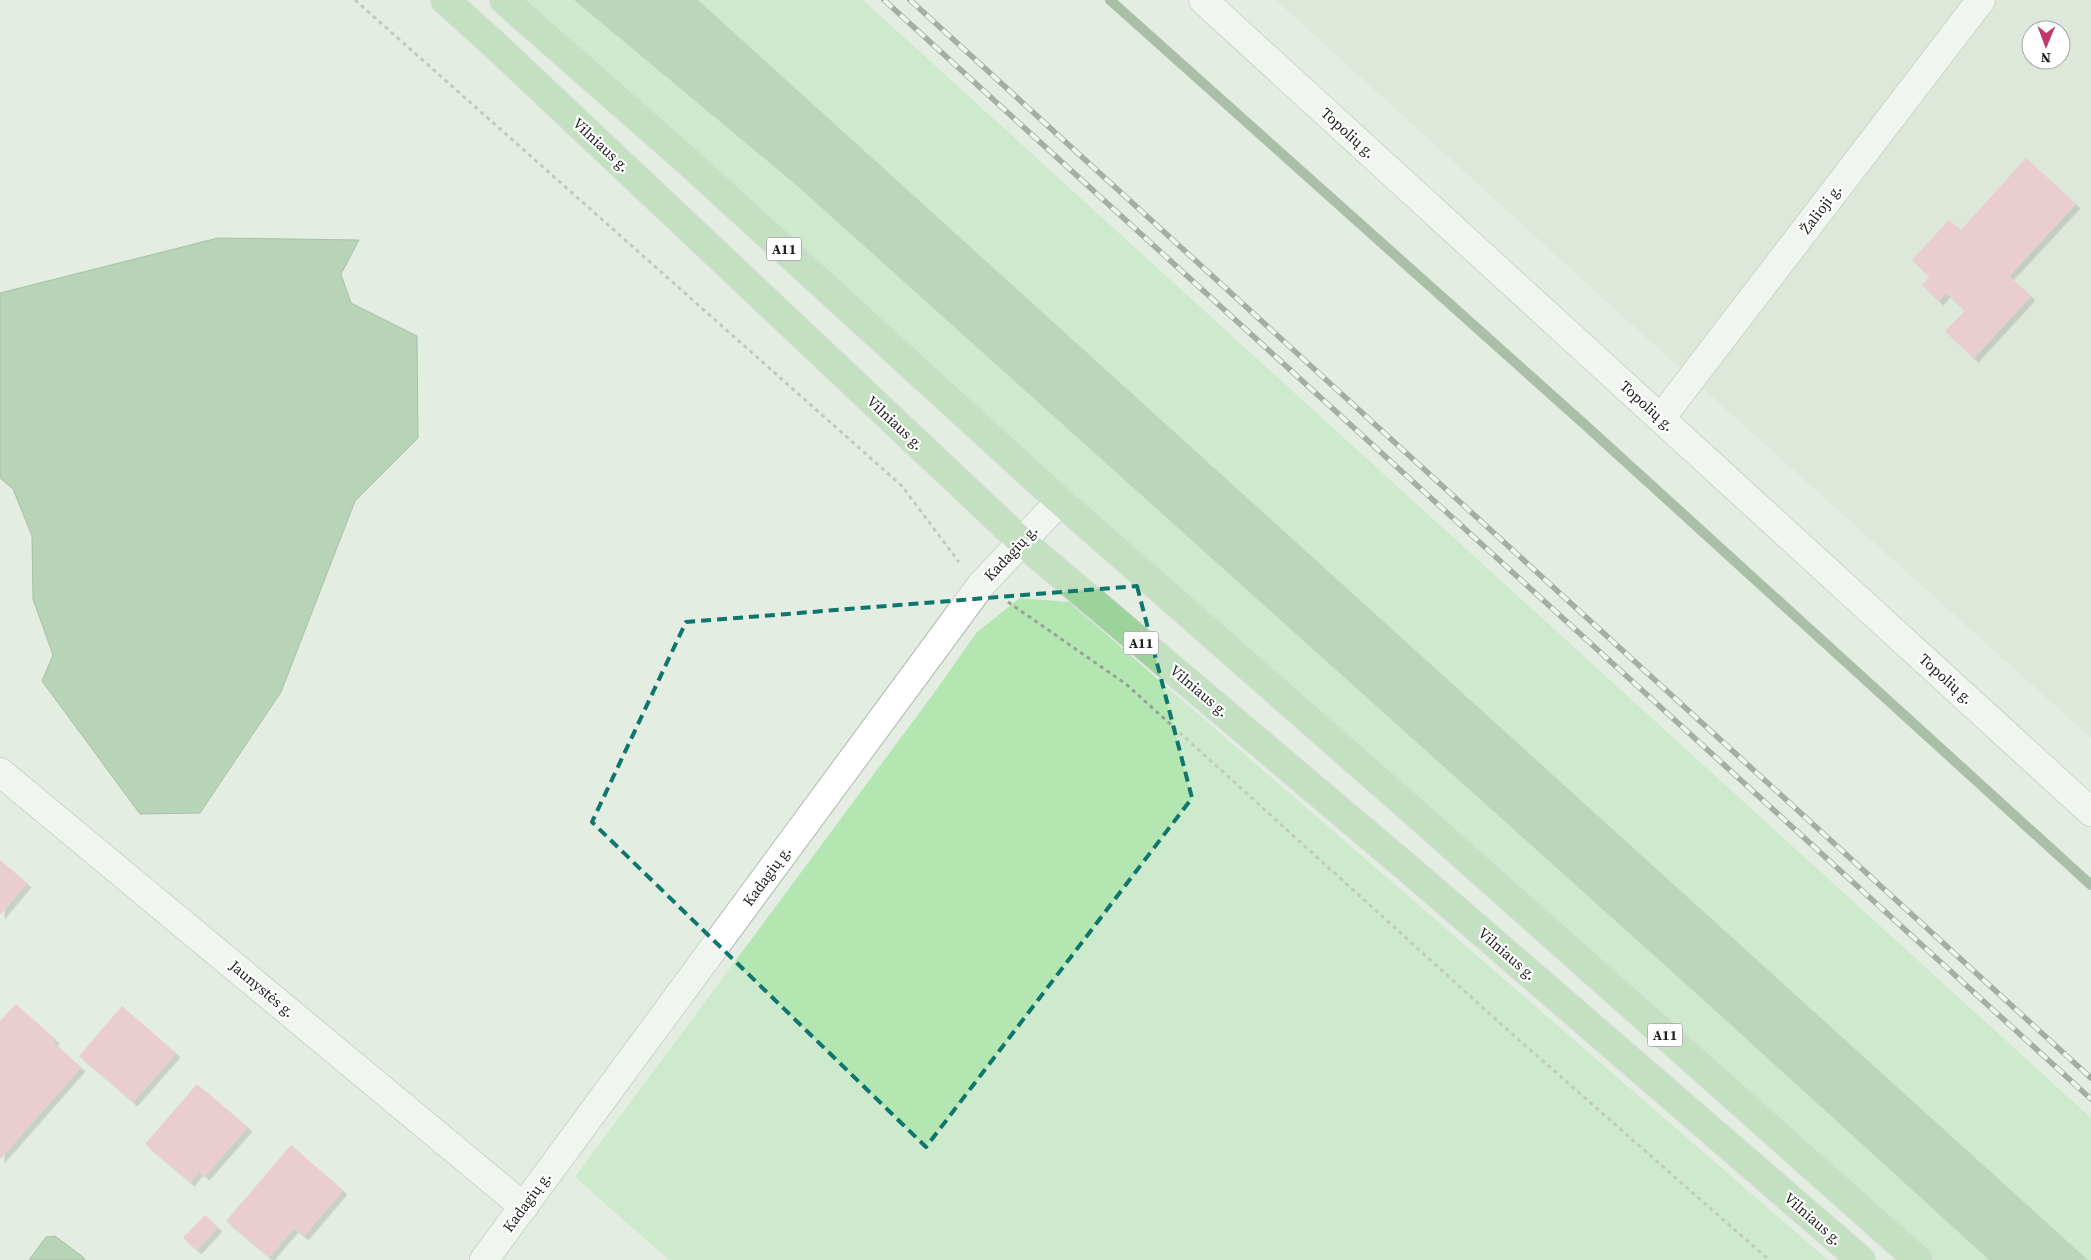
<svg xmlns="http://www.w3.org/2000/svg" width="2091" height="1260" viewBox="0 0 2091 1260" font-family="'Source Serif 4',serif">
  <defs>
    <filter id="shadow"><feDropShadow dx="4.5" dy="4.5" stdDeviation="0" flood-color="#0004"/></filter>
  </defs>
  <rect width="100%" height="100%" fill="#e3ede2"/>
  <path fill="#d4e3d2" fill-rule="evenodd" d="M1276,0h815v738l-452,-407zM2031,30h30v30h-30z"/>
  <g fill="#b4e6b1">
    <polygon points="525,0 574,0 795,184 1709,1005 1989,1260 1934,1260 1021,447"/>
    <polygon points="698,0 863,0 2091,1118 2091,1260 2088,1260"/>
    <polygon points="1020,598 1069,602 1828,1260 669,1260 575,1177 934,693 977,632"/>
  </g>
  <polygon fill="#89bb86" points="574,0 698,0 2088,1260 1989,1260 1709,1005 795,184"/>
  <g fill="#83b580" stroke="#648862">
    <polygon points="218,238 359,240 341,274 351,303 417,336 418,438 355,501 281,692 200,813 140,814 42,681 53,655 33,599 32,536 13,489 0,478 0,293"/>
    <polygon points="55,1236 83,1257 85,1260 29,1260 46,1237"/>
  </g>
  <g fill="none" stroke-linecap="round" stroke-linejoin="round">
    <polyline stroke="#648862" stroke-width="10" points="1110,0 1583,423 2091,885"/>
  </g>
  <g fill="#f1a6ba" filter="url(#shadow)">
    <polygon points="2026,158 2076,204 2009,276 2031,296 1974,358 1945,331 1965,311 1946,293 1939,301 1922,285 1930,277 1912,260 1949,220 1961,230"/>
    <polygon points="0,860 27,883 0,915"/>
    <polygon points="16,1004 55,1039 53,1042 81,1067 0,1159 0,1021"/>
    <polygon points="122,1006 176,1053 133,1102 79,1056"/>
    <polygon points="197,1084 248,1127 205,1176 199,1171 190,1182 145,1144"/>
    <polygon points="291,1145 343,1190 304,1236 294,1228 269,1257 226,1221"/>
    <polygon points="205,1215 218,1227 197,1250 183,1238"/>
  </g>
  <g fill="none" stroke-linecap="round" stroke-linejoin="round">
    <defs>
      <g id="minor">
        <polyline points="1203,0 2091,812"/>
        <polyline points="1661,418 1981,0"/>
        <polyline points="0,772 524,1207"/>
        <polyline points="484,1260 981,585 1060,501"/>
      </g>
      <g id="trunk">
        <polyline points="445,0 495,45 1021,541 1418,877 1861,1260"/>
        <polyline points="504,0 684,158 1060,501 1412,810 1918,1260"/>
      </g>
    </defs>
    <use href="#minor" stroke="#afb9af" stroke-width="30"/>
    <use href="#trunk" stroke="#c9c9c9" stroke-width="30"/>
    <g stroke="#99a198" stroke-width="3" stroke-dasharray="4 4" stroke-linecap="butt">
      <polyline points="355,0 902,486 959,562"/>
      <polyline points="1008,602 1126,684 1501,1024 1769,1260"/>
    </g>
    <use href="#minor" stroke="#fff" stroke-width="28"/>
    <use href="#trunk" stroke="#9cd39a" stroke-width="28"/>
    <defs>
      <g id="rail">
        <polyline points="884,0 2091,1099"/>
        <polyline points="910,0 2091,1078"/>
      </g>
    </defs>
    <use href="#rail" stroke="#5c615b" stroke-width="5.5"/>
    <use href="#rail" stroke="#fff" stroke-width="4" stroke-dasharray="11" stroke-linecap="butt"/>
  </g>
  <path d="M0 0H2091V1260H0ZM1137,586l55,212 -266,349 -334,-325 94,-200z" fill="#e3ede2" fill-opacity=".55" fill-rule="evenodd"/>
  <path fill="none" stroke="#0f766e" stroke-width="4" stroke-dasharray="10 6" stroke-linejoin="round" d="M1137,586l55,212 -266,349 -334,-325 94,-200z"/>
  <g text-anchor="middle" stroke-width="4.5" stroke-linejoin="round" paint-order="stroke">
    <g fill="#fff" stroke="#616360" stroke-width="1">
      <rect x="766.5" y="237.5" width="35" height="23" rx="4"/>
      <rect x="1123.5" y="631.5" width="35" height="23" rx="4"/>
      <rect x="1647.5" y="1023.5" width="35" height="23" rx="4"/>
    </g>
    <g font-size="14" font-weight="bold" fill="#1d201c">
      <text x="784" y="254">A11</text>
      <text x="1141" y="648">A11</text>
      <text x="1665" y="1040">A11</text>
    </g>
    <g font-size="15" fill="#1d201c" stroke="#fff">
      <text transform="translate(1348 133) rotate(42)" y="5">Topolių g.</text>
      <text transform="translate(601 145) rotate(43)" y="5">Vilniaus g.</text>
      <text transform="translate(1821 209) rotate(-53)" y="5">Žalioji g.</text>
      <text transform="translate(1647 406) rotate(42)" y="5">Topolių g.</text>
      <text transform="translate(895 423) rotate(43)" y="5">Vilniaus g.</text>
      <text transform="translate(1011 553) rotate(-47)" y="5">Kadagių g.</text>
      <text transform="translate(1946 679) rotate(42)" y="5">Topolių g.</text>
      <text transform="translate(1199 691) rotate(40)" y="5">Vilniaus g.</text>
      <text transform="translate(767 876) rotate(-54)" y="5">Kadagių g.</text>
      <text transform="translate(1507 954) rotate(41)" y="5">Vilniaus g.</text>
      <text transform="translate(262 989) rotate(40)" y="5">Jaunystės g.</text>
      <text transform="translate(527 1202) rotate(-54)" y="5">Kadagių g.</text>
      <text transform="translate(1813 1219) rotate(41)" y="5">Vilniaus g.</text>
    </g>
  </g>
  <g transform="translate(2046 45) rotate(181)"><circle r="24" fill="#ffffff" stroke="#a5a6a4"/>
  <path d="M0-4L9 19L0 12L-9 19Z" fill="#c2366b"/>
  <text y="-8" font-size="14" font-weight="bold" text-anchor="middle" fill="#1d201c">N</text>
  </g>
</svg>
